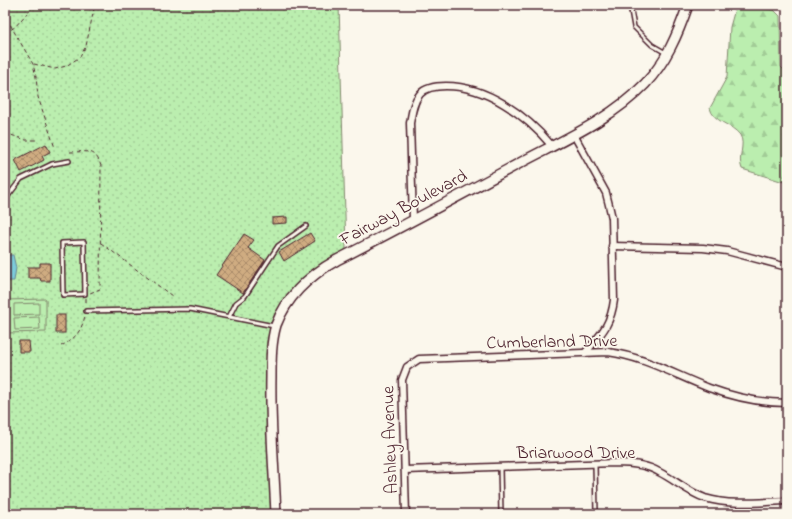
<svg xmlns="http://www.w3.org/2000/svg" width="792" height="519" viewBox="0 0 792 519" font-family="'Indie Flower',sans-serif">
  <defs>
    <pattern id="grass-dots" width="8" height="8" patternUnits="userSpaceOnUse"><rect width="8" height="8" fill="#bbeeaf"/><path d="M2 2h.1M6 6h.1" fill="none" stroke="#a2cc97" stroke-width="1.8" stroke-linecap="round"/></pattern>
    <pattern id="forest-firs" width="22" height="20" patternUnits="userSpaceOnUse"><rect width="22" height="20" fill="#bbeeaf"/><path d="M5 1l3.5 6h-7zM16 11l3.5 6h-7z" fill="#a2cc97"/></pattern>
    <pattern id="park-tufts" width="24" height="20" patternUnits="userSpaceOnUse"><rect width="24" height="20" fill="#bbeeaf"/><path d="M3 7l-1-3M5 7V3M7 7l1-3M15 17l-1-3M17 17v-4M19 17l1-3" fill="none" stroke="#a2cc97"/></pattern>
    <pattern id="building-cross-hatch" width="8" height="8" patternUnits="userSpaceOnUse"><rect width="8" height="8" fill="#cfac81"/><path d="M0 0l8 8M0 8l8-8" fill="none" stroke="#aa8b6a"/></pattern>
  </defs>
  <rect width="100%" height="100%" fill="#fbf7ec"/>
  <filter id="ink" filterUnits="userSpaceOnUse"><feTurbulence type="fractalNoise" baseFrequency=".025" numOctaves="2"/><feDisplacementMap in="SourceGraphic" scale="8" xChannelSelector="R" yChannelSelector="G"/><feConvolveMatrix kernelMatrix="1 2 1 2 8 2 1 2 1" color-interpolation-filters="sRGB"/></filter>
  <g filter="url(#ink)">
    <polygon fill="url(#grass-dots)" stroke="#82866d" points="5,5 339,5 346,249 303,278 288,295 273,320 267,341 267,370 272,514 5,514"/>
    <path fill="url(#forest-firs)" stroke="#82866d" d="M746,7l28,3 6,6 1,51 4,4h2v112l-45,-14c-5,-12 4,-24 -2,-34 -8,-11 -27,-13 -30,-27l17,-31 3,-50 5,-18z"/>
    <polygon fill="url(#park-tufts)" stroke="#82866d" points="46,299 46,332 5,333 5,300"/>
    <g fill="#bbeeaf" stroke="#82866d">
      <polygon points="39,303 39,314 14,315 14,304"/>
      <polygon points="39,317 40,329 15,330 14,318"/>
    </g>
    <polygon fill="#7ccbda" stroke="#688694" points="5,255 13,255 16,268 14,281 5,281"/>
    <g fill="url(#building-cross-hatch)" stroke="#4a1f2b">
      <polygon points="46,144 50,152 42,156 44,160 21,172 15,160"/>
      <polygon points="287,217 287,223 272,224 272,218"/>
      <polygon points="310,233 315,241 284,261 279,252"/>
      <polygon points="244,234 254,240 248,248 265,260 243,293 216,275"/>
      <polygon points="40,263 50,263 50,281 41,281 40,278 28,278 28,267 40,267"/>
      <rect x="56" y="315" width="9" height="18"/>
      <polygon points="19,341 29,341 30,352 19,352"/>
    </g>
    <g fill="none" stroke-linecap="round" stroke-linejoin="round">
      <defs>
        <g id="lane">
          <polyline points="630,5 634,27 652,45 666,53"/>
          <polyline points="5,200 21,179 52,164 69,161"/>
          <polygon points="84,242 85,294 63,295 62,243"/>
          <polyline points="86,311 190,309 274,326"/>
          <polyline points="229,317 236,303 245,296 278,246 306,226"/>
          <polyline points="595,464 596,513"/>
          <polyline points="500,467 501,514"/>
        </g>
        <g id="street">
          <path d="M574,135l32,58 3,12 3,13 2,82c-3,25 -13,34 -29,53"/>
          <path d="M413,220l-3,-97c2,-10 3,-21 10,-29 6,-7 17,-8 26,-8 41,0 80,29 106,60"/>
          <polyline points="612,246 703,248 727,251 787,267"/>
          <path d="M405,470l210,-7c15,0 31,1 44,9 16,8 29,20 46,26 26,8 55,4 82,3"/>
          <path d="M406,514l-4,-134 5,-13 12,-8 189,-7c37,5 67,23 101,36 25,9 51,15 78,15"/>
        </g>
        <path id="secondary" d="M276,514c-2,-46 -6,-91 -5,-137 0,-17 0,-35 5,-52 11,-29 34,-50 61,-65 61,-31 122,-64 183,-97 43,-23 90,-43 125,-79 21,-22 33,-50 43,-79"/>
      </defs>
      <use href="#lane" stroke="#4a1f2b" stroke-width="6"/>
      <use href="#street" stroke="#4a1f2b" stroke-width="9"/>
      <use href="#secondary" stroke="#4a1f2b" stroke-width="12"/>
      <g stroke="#4a1f2b" stroke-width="1" stroke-dasharray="4 3" stroke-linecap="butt">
        <polyline points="5,12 12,28 33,64 36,77 38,97 55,148"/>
        <polyline points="5,33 15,27 34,5"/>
        <polyline points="34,64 55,69 66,66 80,57 86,46 94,9 97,5"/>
        <polyline points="5,133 26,140 36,140"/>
        <path d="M70,152c18,0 25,-4 31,14l-1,123 -10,4"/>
        <polyline points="101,243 172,296"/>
        <polyline points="86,298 86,305"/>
        <path d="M61,346c14,-7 20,-14 24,-30"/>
      </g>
      <use href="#lane" stroke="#fbf7ec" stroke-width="3"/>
      <use href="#street" stroke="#fbf7ec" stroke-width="6"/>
      <use href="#secondary" stroke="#fbf7ec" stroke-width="9"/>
    </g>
  </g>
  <g text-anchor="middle" stroke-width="3.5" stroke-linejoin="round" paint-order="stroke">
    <g font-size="18" fill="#4a1f2b" stroke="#fbf7ec">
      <text transform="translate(403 207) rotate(-28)" y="6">Fairway Boulevard</text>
      <text transform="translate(552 341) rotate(-1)" y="6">Cumberland Drive</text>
      <text transform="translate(389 440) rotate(-92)" y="6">Ashley Avenue</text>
      <text x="576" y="458">Briarwood Drive</text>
    </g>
  </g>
  <rect width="792" height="519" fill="none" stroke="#fbf7ec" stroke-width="20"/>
  <rect x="10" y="10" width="772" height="499" fill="none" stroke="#4a1f2b" stroke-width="1.5" filter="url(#ink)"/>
</svg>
